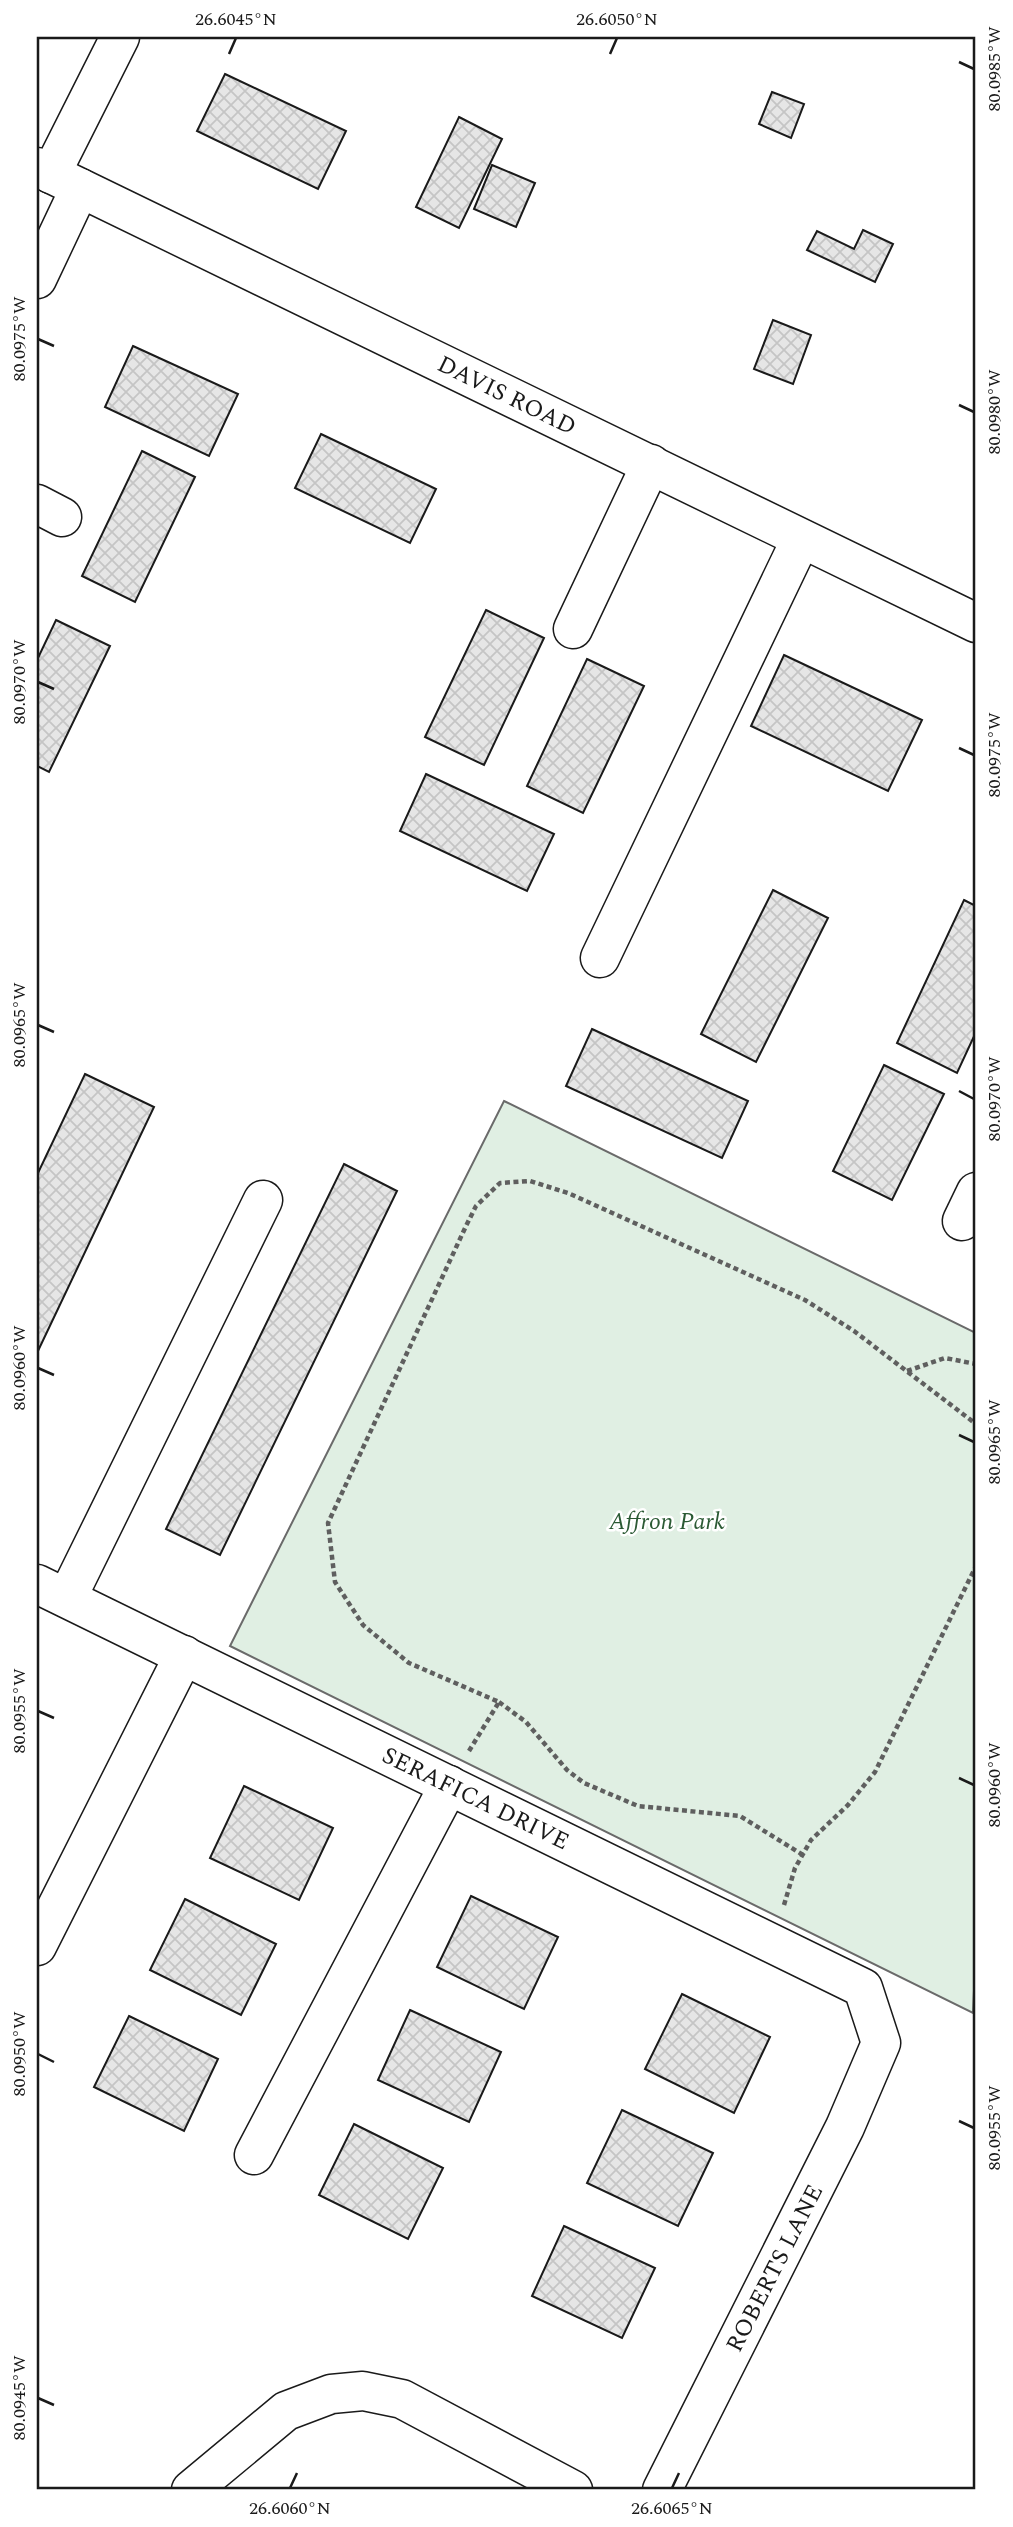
<svg xmlns="http://www.w3.org/2000/svg" width="1013" height="2527" viewBox="0 0 1013 2527" font-family="Spectral,serif">
  <defs>
    <pattern id="building-cross-hatch" width="8" height="8" patternUnits="userSpaceOnUse" patternTransform="scale(1.75)"><rect width="8" height="8" fill="#e6e6e6"/><path d="M0 0l8 8M0 8l8-8" fill="none" stroke="#c5c5c5"/></pattern>
  </defs>
  <rect width="100%" height="100%" fill="#fff"/>
  <polygon fill="#e0efe3" stroke="#6a6a6a" stroke-width="2" points="504,1101 976,1333 976,1946 973,2013 230,1646"/>
  <g fill="url(#building-cross-hatch)" stroke="#1a1a1a" stroke-width="2">
    <polygon points="225,74 346,131 318,189 197,131"/>
    <polygon points="772,92 804,104 791,138 759,124"/>
    <polygon points="459,117 502,139 459,228 416,207"/>
    <polygon points="492,165 535,183 516,227 474,209"/>
    <polygon points="863,230 893,244 875,282 807,250 817,231 854,249"/>
    <polygon points="773,320 811,335 793,384 754,369"/>
    <polygon points="133,346 238,394 209,456 105,407"/>
    <polygon points="321,434 436,489 410,543 295,488"/>
    <polygon points="142,451 195,477 135,602 82,576"/>
    <polygon points="486,610 544,638 484,765 425,737"/>
    <polygon points="56,620 110,646 49,772 37,766 37,660"/>
    <polygon points="784,655 922,720 888,791 751,726"/>
    <polygon points="587,659 644,686 583,813 527,786"/>
    <polygon points="426,774 554,834 527,891 400,831"/>
    <polygon points="773,890 828,918 756,1062 701,1034"/>
    <polygon points="964,900 976,906 976,1032 957,1073 897,1043"/>
    <polygon points="592,1029 748,1101 722,1158 566,1086"/>
    <polygon points="884,1065 944,1094 892,1200 833,1171"/>
    <polygon points="85,1074 154,1107 37,1353 37,1175"/>
    <polygon points="344,1164 397,1191 220,1555 166,1529"/>
    <polygon points="244,1786 333,1828 299,1900 210,1858"/>
    <polygon points="471,1896 558,1937 524,2009 437,1967"/>
    <polygon points="185,1899 276,1944 241,2015 150,1970"/>
    <polygon points="682,1994 770,2037 734,2113 645,2069"/>
    <polygon points="410,2010 501,2052 469,2122 378,2080"/>
    <polygon points="129,2016 218,2059 184,2131 94,2087"/>
    <polygon points="622,2110 713,2153 678,2226 587,2183"/>
    <polygon points="354,2124 443,2168 408,2239 319,2195"/>
    <polygon points="564,2226 655,2268 622,2338 532,2296"/>
  </g>
  <g fill="none" stroke-linecap="round" stroke-linejoin="round">
    <defs>
      <g id="minor">
        <polyline points="37,167 976,623"/>
        <polyline points="51,174 120,37"/>
        <polyline points="37,279 80,188"/>
        <polyline points="37,504 62,517"/>
        <polyline points="573,629 651,464"/>
        <polyline points="600,958 801,539"/>
        <polyline points="962,1221 976,1192"/>
        <polyline points="37,1584 863,1988 881,2043 845,2127 662,2490"/>
        <polyline points="67,1598 263,1200"/>
        <polyline points="37,1946 184,1655"/>
        <polyline points="254,2155 449,1785"/>
        <polyline points="191,2490 286,2411 331,2394 363,2391 402,2399 573,2490"/>
      </g>
    </defs>
    <use href="#minor" stroke="#1a1a1a" stroke-width="41"/>
    <g stroke="#5f5f5f" stroke-width="4.5" stroke-dasharray="5 3.5" stroke-linecap="butt">
      <polyline points="907,1371 945,1358 976,1364"/>
      <polyline points="499,1702 526,1722 567,1770 584,1783 638,1806 740,1816 803,1855"/>
      <polyline points="469,1751 499,1702 409,1663 363,1625 335,1582 328,1523 466,1226 476,1206 500,1183 530,1181 568,1193 805,1300 854,1331 976,1424"/>
      <polyline points="784,1905 795,1868 811,1840 848,1805 875,1772 976,1566"/>
    </g>
    <use href="#minor" stroke="#fff" stroke-width="38"/>
  </g>
  <path fill="none" stroke="#1a1a1a" stroke-width="2.5" d="M229,54l7,-16M610,54l7,-16M959,62l15,7M38,339l16,7M959,405l15,7M38,682l16,7M959,748l15,7M38,1025l16,7M959,1091l15,8M38,1368l16,7M959,1435l15,7M38,1711l16,7M959,1778l15,7M38,2054l16,8M959,2121l15,7M38,2398l16,7M290,2488l7,-15M672,2488l7,-15"/>
  <g text-anchor="middle" stroke-width="5" stroke-linejoin="round" paint-order="stroke">
    <g font-size="24" fill="#1a1a1a" stroke="#fff">
      <text transform="translate(507 395) rotate(26)" y="8">DAVIS ROAD</text>
      <text transform="translate(476 1798) rotate(26)" y="8">SERAFICA DRIVE</text>
      <text transform="translate(774 2268) rotate(-63)" y="8">ROBERTS LANE</text>
    </g>
    <g font-size="24" font-style="italic" fill="#2b5a34" stroke="#fff">
      <text x="667" y="1529">Affron Park</text>
    </g>
  </g>
  <rect width="1013" height="2527" fill="none" stroke="#ffffff" stroke-width="77"/>
  <rect x="38" y="38" width="936" height="2450" fill="none" stroke="#1a1a1a" stroke-width="2.5"/>
  <g font-size="18" text-anchor="middle" fill="#1a1a1a">
    <text x="236" y="25">26.6045°N</text>
    <text x="617" y="25">26.6050°N</text>
    <text transform="translate(994 69) rotate(-90)" y="6">80.0985°W</text>
    <text transform="translate(19 339) rotate(-90)" y="6">80.0975°W</text>
    <text transform="translate(994 412) rotate(-90)" y="6">80.0980°W</text>
    <text transform="translate(19 682) rotate(-90)" y="6">80.0970°W</text>
    <text transform="translate(994 755) rotate(-90)" y="6">80.0975°W</text>
    <text transform="translate(19 1025) rotate(-90)" y="6">80.0965°W</text>
    <text transform="translate(994 1099) rotate(-90)" y="6">80.0970°W</text>
    <text transform="translate(19 1368) rotate(-90)" y="6">80.0960°W</text>
    <text transform="translate(994 1442) rotate(-90)" y="6">80.0965°W</text>
    <text transform="translate(19 1711) rotate(-90)" y="6">80.0955°W</text>
    <text transform="translate(994 1785) rotate(-90)" y="6">80.0960°W</text>
    <text transform="translate(19 2054) rotate(-90)" y="6">80.0950°W</text>
    <text transform="translate(994 2128) rotate(-90)" y="6">80.0955°W</text>
    <text transform="translate(19 2398) rotate(-90)" y="6">80.0945°W</text>
    <text x="290" y="2514">26.6060°N</text>
    <text x="672" y="2514">26.6065°N</text>
  </g>
</svg>
